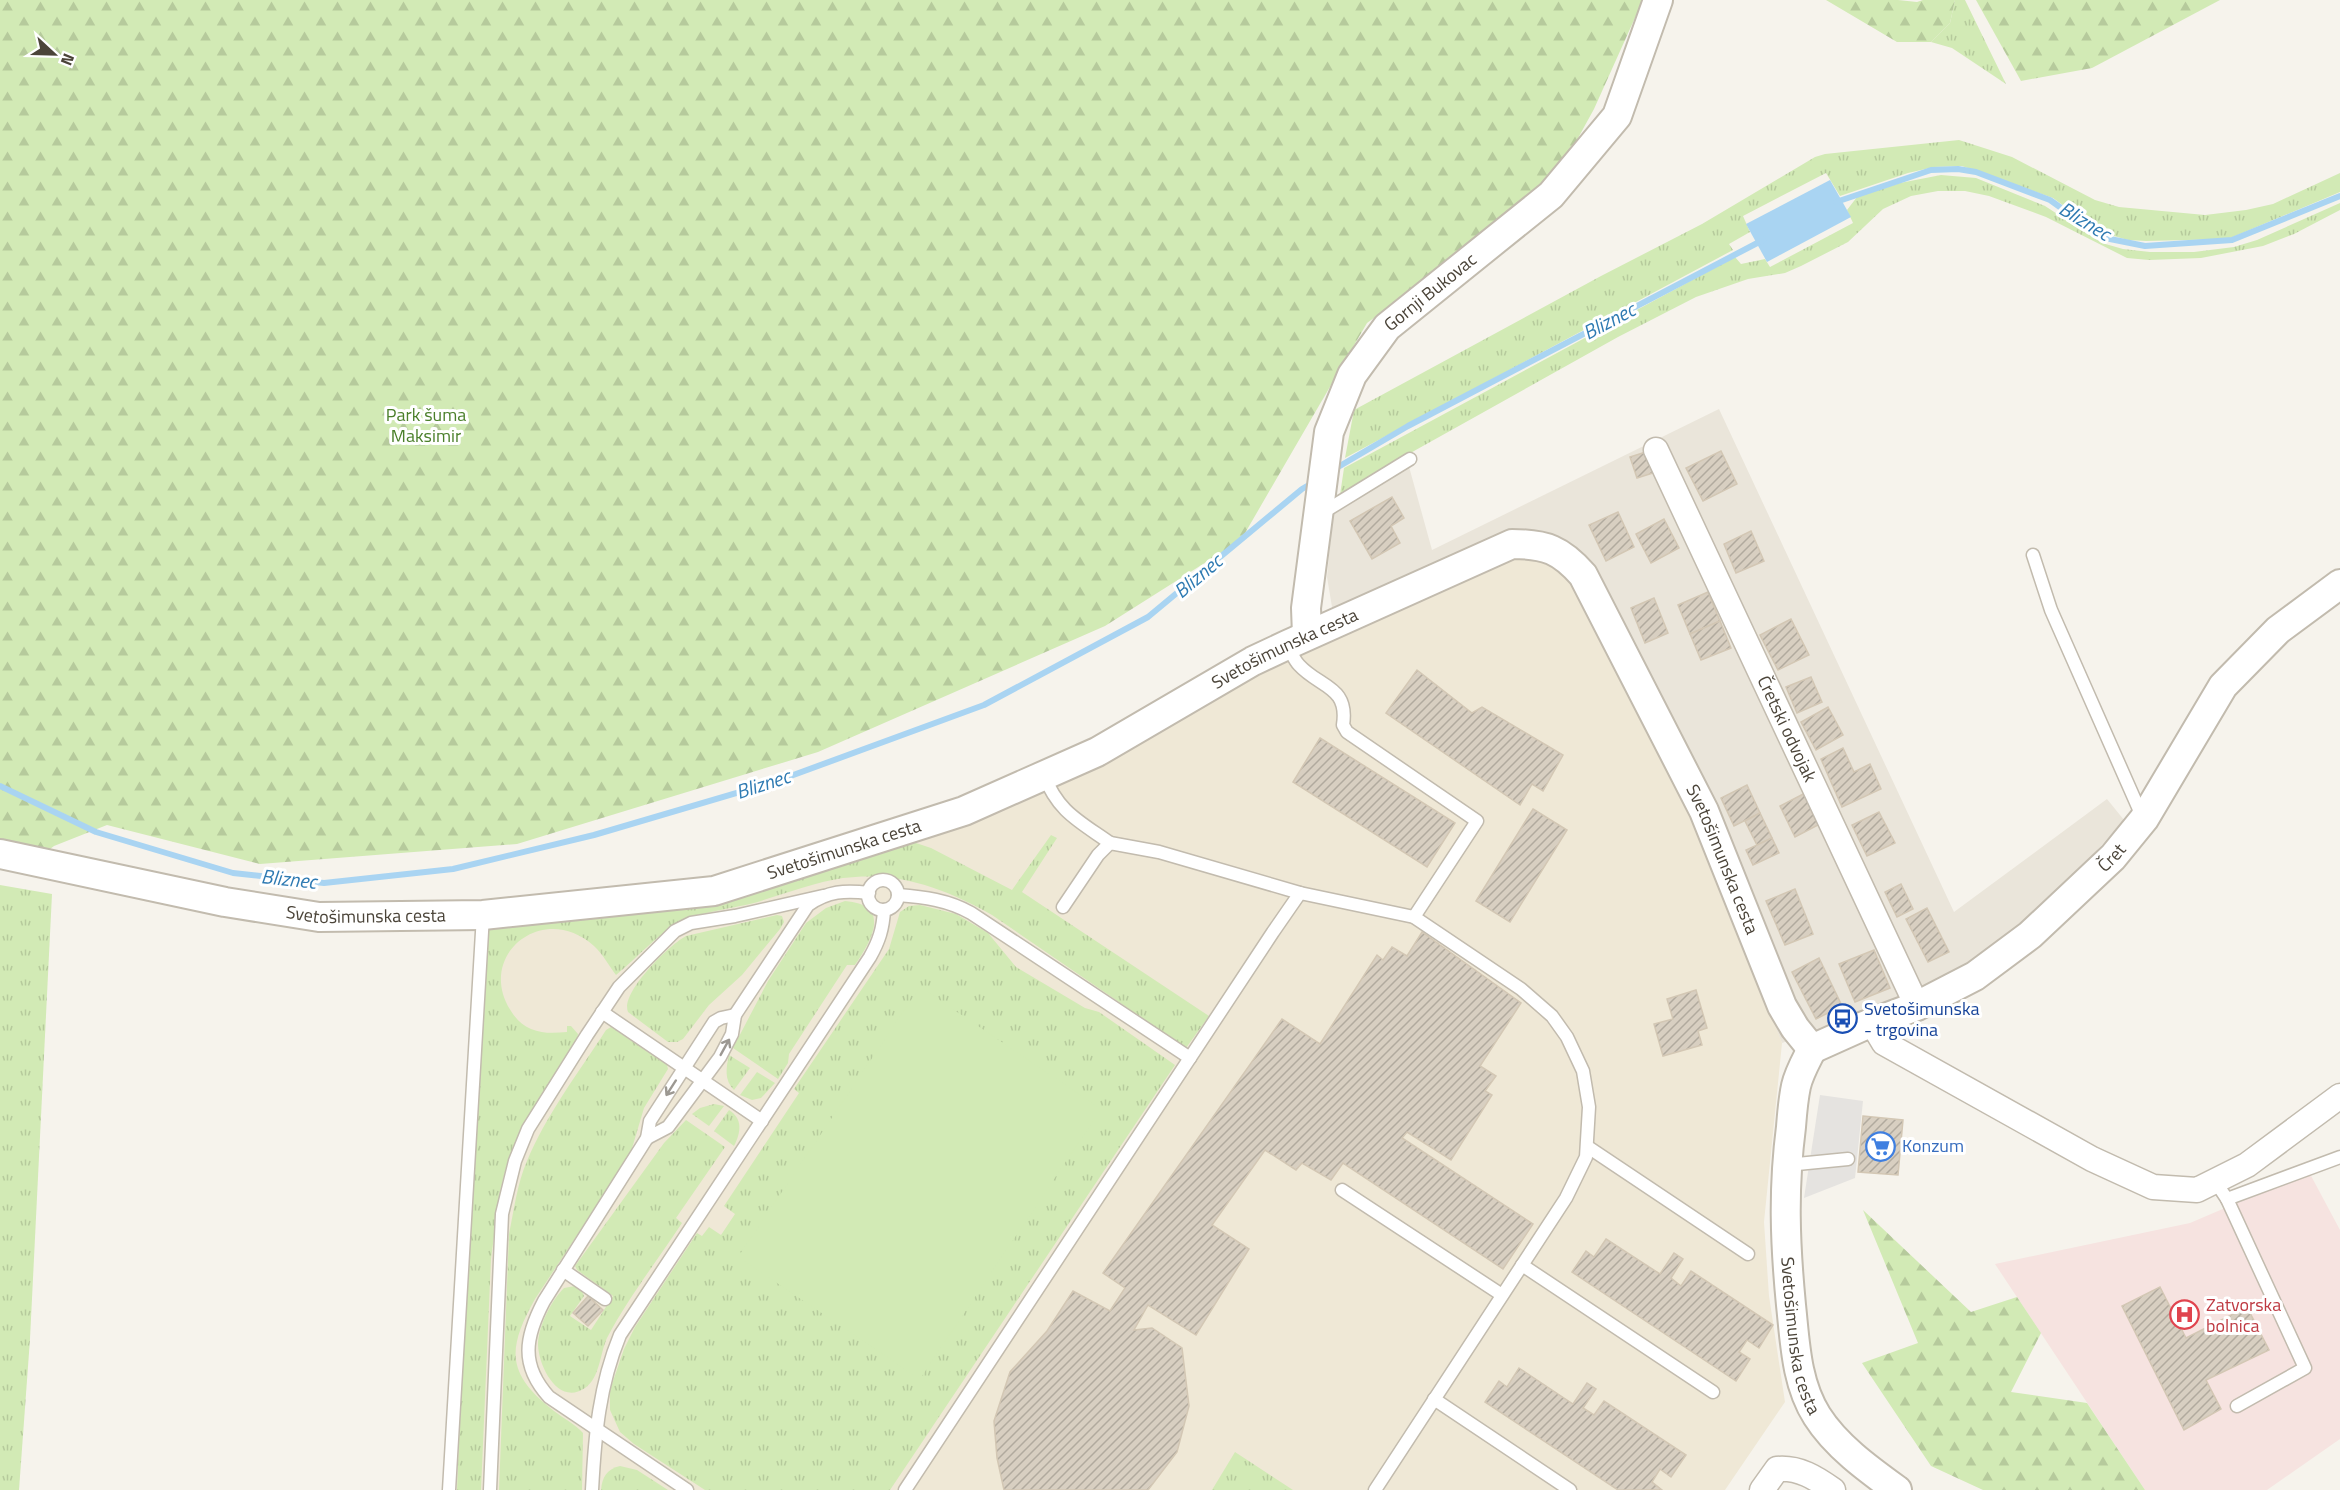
<svg xmlns="http://www.w3.org/2000/svg" width="2340" height="1490" viewBox="0 0 2340 1490" font-family="'Titillium Web',sans-serif">
  <defs>
    <pattern id="grass-tufts" width="24" height="20" patternUnits="userSpaceOnUse" patternTransform="scale(1.5)"><rect width="24" height="20" fill="#d2eab5"/><path d="M3 7l-1-3M5 7V3M7 7l1-3M15 17l-1-3M17 17v-4M19 17l1-3" fill="none" stroke="#b6ca9c"/></pattern>
    <pattern id="forest-firs" width="22" height="20" patternUnits="userSpaceOnUse" patternTransform="scale(1.5)"><rect width="22" height="20" fill="#d2eab5"/><path d="M5 1l3.5 6h-7zM16 11l3.5 6h-7z" fill="#b6ca9c"/></pattern>
    <pattern id="building-hatch" width="6" height="6" patternUnits="userSpaceOnUse" patternTransform="scale(1.5)"><rect width="6" height="6" fill="#d8cfc1"/><path d="M-1 1l2-2M0 6l6-6M5 7l2-2" fill="none" stroke="#b1aa9e"/></pattern>
  </defs>
  <rect width="100%" height="100%" fill="#f6f3ec"/>
  <polygon fill="#eae5da" points="1719,409 1954,912 2107,799 2124,820 2040,914 1969,968 1924,991 1782,1043 1575,576 1336,631 1327,577 1333,512 1408,463 1432,550"/>
  <polygon fill="#efe8d6" points="1516,552 1542,552 1575,576 1670,760 1782,1043 1764,1222 1769,1296 1785,1402 1725,1490 456,1490 470,1223 492,922 721,897 1012,797 1336,631"/>
  <polygon fill="#f6e3e0" points="2309,1172 2340,1230 2340,1439 2267,1490 2145,1490 1995,1264 2190,1223"/>
  <g fill="url(#grass-tufts)">
    <polygon points="1955,0 1965,0 2006,84 1952,48 1931,42 1950,23"/>
    <polygon points="1959,140 2012,157 2095,200 2119,207 2205,215 2246,210 2273,204 2340,173 2340,192 2228,239 2146,241 2128,240 2107,234 2092,226 2053,198 1962,166 1934,167 1908,173 1840,196 1826,173 1743,216 1750,232 1729,244 1733,250 1345,458 1354,410 1601,276 1702,224 1815,157 1825,154"/>
    <polygon points="1941,175 1976,178 2045,206 2102,243 2123,249 2150,252 2194,252 2234,247 2257,240 2340,203 2340,210 2294,234 2263,246 2201,258 2149,260 2127,258 2046,217 1989,196 1965,191 1938,191 1911,196 1883,209 1848,242 1801,266 1785,273 1748,279 1696,297 1618,337 1414,451 1340,495 1344,468 1735,257 1741,264 1765,259 1770,267 1853,223 1847,210 1857,197 1900,183"/>
    <path d="M1051,835l6,3 -35,54 187,124 -23,32 -194,-133c-47,-27 -94,-44 -149,-37 -28,4 -64,18 -93,26 -17,4 -52,9 -66,16 -26,13 -46,37 -68,55 -7,-9 -13,-21 -22,-29 -51,-46 -119,10 -83,65 5,8 11,14 20,18 12,5 24,4 36,3v-6h4l7,8 -1,6 -54,86 -15,34 -8,31 -9,68 -10,231h-24l13,-319 14,-246 429,-83 18,6 81,42z"/>
    <polygon points="0,885 52,894 30,1339 19,1490 0,1490"/>
    <path d="M845,901c48,4 26,40 10,64h-8l-58,89 -1,9 -10,16 -45,-31 35,-67 38,-58 20,-15z"/>
    <polygon points="920,905 956,914 988,933 1016,967 1085,1008 1099,1012 1175,1065 890,1490 705,1490 634,1444 620,1432 610,1410 610,1390 624,1349 635,1327 697,1233 702,1236 709,1227 721,1235 735,1214 724,1206 799,1093 794,1089 889,949 900,912 909,906"/>
    <path d="M777,915l5,1 2,6 -4,7 -38,46 -33,30 -26,34 -6,3h-9l-40,-30c-8,-19 41,-67 58,-76z"/>
    <path d="M611,1027l56,38 1,4 -24,39 -14,47 -95,144c-28,50 -29,75 19,112 9,7 21,13 29,22l-1,57h-83l10,-256c5,-24 8,-50 18,-73 19,-46 52,-89 79,-131z"/>
    <path d="M729,1055l21,13 -16,22c-10,-10 -8,-22 -5,-35z"/>
    <polygon points="757,1072 775,1083 761,1098 752,1100 740,1095"/>
    <polygon points="714,1104 724,1106 709,1126 692,1114 700,1108"/>
    <path d="M729,1110c14,9 12,22 5,36l-20,-15z"/>
    <path d="M686,1120l39,27 -49,71 6,5c-25,38 -54,75 -75,115 -7,15 -7,40 -22,50 -26,18 -46,-20 -47,-43 0,-18 13,-44 26,-57l11,-2 6,3 3,7 -14,20 21,14 22,-34 -36,-26 -2,-4 89,-123z"/>
    <polygon points="1235,1452 1293,1490 1212,1490"/>
    <path d="M620,1466l17,4 31,20h-67c1,-13 6,-21 19,-24z"/>
  </g>
  <g fill="url(#forest-firs)">
    <polygon points="0,0 1643,0 1594,109 1550,189 1367,323 1241,540 1105,626 818,752 517,844 260,864 107,825 54,846 50,849 0,839"/>
    <polygon points="1826,0 1898,0 1917,2 1923,0 1955,0 1950,23 1931,42 1897,42"/>
    <polygon points="1976,0 2220,0 2092,68 2021,81"/>
    <polygon points="1863,1210 1971,1312 2017,1297 2041,1333 2011,1392 2087,1403 2145,1490 1983,1490 1931,1466 1862,1363 1918,1343"/>
  </g>
  <polygon fill="#d2eab5" points="920,987 1101,1109 920,1379 738,1257"/>
  <polygon fill="#e5e3e0" points="1820,1095 1863,1101 1855,1178 1804,1198"/>
  <polygon fill="#a9d4f2" points="1830,180 1851,217 1767,262 1746,224"/>
  <g fill="none" stroke-linecap="round" stroke-linejoin="round">
    <g stroke="#a9d4f2" stroke-width="6">
      <polyline points="1836,202 1931,170 1958,169 1976,172 2050,200 2092,230 2110,239 2145,246 2232,240 2340,196"/>
      <polyline points="1333,470 1408,426 1763,240"/>
      <polyline points="0,786 96,832 233,873 324,883 453,869 594,835 777,781 984,705 1148,617 1302,489 1314,482"/>
    </g>
  </g>
  <g fill="url(#building-hatch)" stroke="#d3c7b4" stroke-width="1.5">
    <polygon points="1649,451 1656,472 1637,478 1630,457"/>
    <polygon points="1721,451 1737,484 1703,501 1686,468"/>
    <polygon points="1392,497 1404,518 1391,526 1400,543 1372,559 1350,521"/>
    <polygon points="1618,512 1634,547 1606,561 1589,525"/>
    <polygon points="1664,519 1679,548 1651,563 1636,534"/>
    <polygon points="1751,531 1764,561 1736,573 1724,544"/>
    <polygon points="1708,592 1720,621 1690,634 1678,605"/>
    <polygon points="1654,598 1668,633 1645,643 1631,608"/>
    <polygon points="1791,619 1809,655 1778,670 1760,635"/>
    <polygon points="1720,621 1731,648 1701,660 1690,634"/>
    <polygon points="1417,670 1472,713 1482,707 1563,755 1543,791 1532,784 1520,805 1386,713"/>
    <polygon points="1811,677 1822,702 1797,713 1786,687"/>
    <polygon points="1828,707 1843,735 1816,750 1801,722"/>
    <polygon points="1320,738 1455,823 1427,867 1293,782"/>
    <polygon points="1843,748 1854,772 1870,764 1881,789 1842,807 1821,759"/>
    <polygon points="1747,785 1760,813 1734,826 1721,798"/>
    <polygon points="1807,792 1822,823 1795,837 1780,806"/>
    <polygon points="1533,809 1567,830 1510,922 1476,901"/>
    <polygon points="1879,812 1895,843 1867,856 1852,825"/>
    <polygon points="1760,813 1772,838 1757,845 1745,821"/>
    <polygon points="1772,838 1779,853 1753,865 1746,850"/>
    <polygon points="1901,884 1913,909 1897,917 1885,892"/>
    <polygon points="1795,889 1813,934 1785,945 1766,901"/>
    <polygon points="1927,908 1949,952 1928,962 1906,919"/>
    <polygon points="1422,932 1521,1003 1480,1066 1496,1076 1485,1091 1492,1095 1451,1160 1407,1132 1402,1138 1533,1224 1503,1269 1343,1163 1331,1180 1302,1163 1296,1170 1265,1150 1212,1225 1249,1249 1196,1335 1148,1305 1134,1330 1152,1328 1182,1348 1189,1406 1177,1452 1148,1490 1004,1490 997,1458 994,1421 1010,1372 1047,1331 1073,1291 1110,1311 1125,1288 1103,1273 1282,1019 1320,1044 1377,955 1383,960 1392,947 1407,956"/>
    <polygon points="1874,950 1890,988 1855,1002 1839,964"/>
    <polygon points="1819,958 1842,1006 1816,1019 1792,972"/>
    <polygon points="1696,990 1707,1028 1698,1031 1702,1045 1663,1056 1654,1024 1673,1019 1667,999"/>
    <polygon points="1863,1116 1903,1120 1898,1175 1858,1172"/>
    <polygon points="1606,1239 1660,1274 1674,1253 1683,1259 1671,1278 1681,1286 1691,1271 1773,1325 1759,1348 1747,1340 1739,1352 1750,1359 1736,1381 1572,1272 1586,1251 1594,1257"/>
    <polygon points="2160,1287 2186,1338 2247,1307 2269,1350 2206,1380 2221,1409 2184,1430 2122,1306"/>
    <polygon points="588,1296 603,1310 588,1326 573,1313"/>
    <polygon points="1519,1368 1573,1404 1587,1383 1596,1389 1583,1408 1594,1415 1604,1401 1686,1455 1671,1477 1660,1469 1652,1482 1662,1490 1618,1490 1485,1402 1499,1381 1507,1387"/>
  </g>
  <g fill="none" stroke-linecap="round" stroke-linejoin="round">
    <defs>
      <g id="service">
        <polyline points="1322,513 1410,459"/>
        <polyline points="2033,555 2051,610 2142,816"/>
        <path d="M1287,645c4,6 7,15 12,20 21,23 50,21 44,60l4,7 130,89 -63,96"/>
        <path d="M1044,775c14,37 35,46 66,68"/>
        <circle cx="883" cy="895" r="15"/>
        <path d="M898,895c26,2 50,5 73,18l219,145"/>
        <polyline points="1063,907 1098,855 1110,843 1159,852 1300,893"/>
        <polyline points="602,1012 762,1121"/>
        <path d="M647,1138l21,-11 52,-70 12,-23 3,-19 73,-110c20,-14 37,-15 61,-12"/>
        <polyline points="1588,1147 1748,1254"/>
        <polyline points="1787,1165 1848,1159"/>
        <polyline points="2215,1181 2227,1199 2340,1157"/>
        <polyline points="1342,1190 1502,1295"/>
        <polyline points="2227,1199 2305,1368 2237,1406"/>
        <polyline points="1522,1265 1713,1392"/>
        <polyline points="563,1270 605,1299"/>
        <polyline points="1434,1399 1570,1490"/>
        <polyline points="449,1490 483,915"/>
        <polyline points="490,1490 502,1214 515,1161 528,1129 587,1035 619,987 675,931 691,923 735,916 823,896"/>
        <path d="M592,1490c3,-55 7,-104 28,-155l250,-378c9,-16 13,-28 14,-47"/>
        <path d="M687,1490l-138,-93c-29,-32 -24,-60 -5,-96l103,-163 3,-17 64,-99 7,-4 14,-3"/>
        <polyline points="905,1490 1273,932 1300,893 1414,917 1521,989 1552,1016 1567,1037 1583,1071 1589,1107 1586,1157 1566,1198 1375,1490"/>
      </g>
      <g id="minor">
        <path id="s1" d="M1656,450l261,556"/>
        <polyline points="1872,1023 1884,1043 2092,1159 2153,1187 2197,1190 2247,1165 2340,1096"/>
        <path d="M1762,1490l15,-21c22,-2 39,9 56,21"/>
      </g>
      <g id="tertiary">
        <path id="s2" d="M1307,635l-1,-27 23,-176 23,-57 35,-48 164,-132 66,-79 41,-116"/>
        <path id="s3" d="M0,854l225,48 94,15 164,-2 231,-24 250,-80 133,-59 156,-91 34,-16 225,-101c34,0 49,6 71,31l121,236 78,195 13,22 17,21"/>
        <path id="s4" d="M1812,1049l49,-22 56,-21 58,-30 55,-41 83,-78 31,-38 79,-133 55,-56 62,-46"/>
        <path id="s5" d="M1812,1049c-6,12 -13,24 -16,37 -3,14 -4,28 -5,41 -8,62 -6,116 0,178 4,37 5,78 26,111 19,30 51,53 80,74"/>
      </g>
    </defs>
    <use href="#service" stroke="#c2bbae" stroke-width="15"/>
    <use href="#minor" stroke="#c2bbae" stroke-width="27"/>
    <use href="#tertiary" stroke="#c2bbae" stroke-width="32"/>
    <use href="#service" stroke="#fff" stroke-width="12"/>
    <use href="#minor" stroke="#fff" stroke-width="24"/>
    <use href="#tertiary" stroke="#fff" stroke-width="28"/>
  </g>
  <defs><path id="oneway-shaft" d="M-6 0H5M1.5-3L5.5 0L1.5 3" fill="none" stroke-width="1.6" stroke-linecap="round" stroke-linejoin="round" transform="scale(1.5)"/></defs>
  <g stroke="#9c9892">
    <use href="#oneway-shaft" transform="translate(725 1047) rotate(-61)"/>
    <use href="#oneway-shaft" transform="translate(671 1088) rotate(123)"/>
  </g>
  <defs>
    <symbol id="bus-ring" viewBox="-11 -11 22 22"><circle r="9.5" fill="#fff" stroke="#1a4fb4" stroke-width="1.5"/><path d="M-5-6H5V4H4V6H2V4H-2V6H-4V4H-5ZM-3.5-4V0h7V-4ZM-3.5 1.2v1.5H-2V1.2ZM2 1.2v1.5H3.5V1.2Z" fill="#1a4fb4"/></symbol>
    <symbol id="supermarket-ring" viewBox="-11 -11 22 22"><circle r="9.5" fill="#fff" stroke="#3f7fe0" stroke-width="1.5"/><path d="M-6-5.5h2.5l.6 2H6L4.5 2H-2.5L-4.4-4H-6ZM-1.5 3.2a1.3 1.3 0 1 0 .1 0ZM3 3.2a1.3 1.3 0 1 0 .1 0Z" fill="#3f7fe0"/></symbol>
    <symbol id="hospital-ring" viewBox="-11 -11 22 22"><circle r="9.5" fill="#fff" stroke="#e0444e" stroke-width="1.5"/><path d="M-5-5h3v3.5h4V-5h3V5h-3V1.5h-4V5h-3Z" fill="#e0444e"/></symbol>
  </defs>
  <g fill-rule="evenodd">
    <use href="#bus-ring" x="1826" y="1002" width="33" height="33"/>
    <use href="#supermarket-ring" x="1864" y="1130" width="33" height="33"/>
    <use href="#hospital-ring" x="2168" y="1298" width="33" height="33"/>
  </g>
  <g text-anchor="middle" stroke-width="6" stroke-linejoin="round" paint-order="stroke">
    <g font-size="18" fill="#4b4439" stroke="#fff">
      <text dy="6" stroke="none"><textPath href="#s2" startOffset="381">Gornji Bukovac</textPath></text>
      <text dy="6" stroke="none"><textPath href="#s3" startOffset="1344">Svetošimunska cesta</textPath></text>
      <text dy="6" stroke="none"><textPath href="#s1" startOffset="308">Čretski odvojak</textPath></text>
      <text dy="6" stroke="none"><textPath href="#s3" startOffset="858">Svetošimunska cesta</textPath></text>
      <text dy="6" stroke="none"><textPath href="#s4" startOffset="360">Čret</textPath></text>
      <text dy="6" stroke="none"><textPath href="#s3" startOffset="1992">Svetošimunska cesta</textPath></text>
      <text dy="6" stroke="none"><textPath href="#s3" startOffset="372">Svetošimunska cesta</textPath></text>
      <text dy="6" stroke="none"><textPath href="#s5" startOffset="292">Svetošimunska cesta</textPath></text>
    </g>
    <g font-size="18" fill="#4a7f2a" stroke="#fff">
      <text x="426" y="421">Park šuma<tspan x="426" dy="21">Maksimir</tspan></text>
    </g>
    <g font-size="18" fill="#164399" stroke="#fff" text-anchor="start">
      <text x="1864" y="1015">Svetošimunska<tspan x="1864" dy="21">- trgovina</tspan></text>
    </g>
    <g font-size="18" fill="#366cbe" stroke="#fff" text-anchor="start">
      <text x="1902" y="1152">Konzum</text>
    </g>
    <g font-size="18" fill="#be3a42" stroke="#fff" text-anchor="start">
      <text x="2206" y="1311">Zatvorska<tspan x="2206" dy="21">bolnica</tspan></text>
    </g>
    <g font-size="20" font-style="italic" fill="#2e7ab2" stroke="#fff">
      <text transform="translate(2085 221) rotate(31)" y="7">Bliznec</text>
      <text transform="translate(1609 321) rotate(-28)" y="7">Bliznec</text>
      <text transform="translate(1198 576) rotate(-40)" y="7">Bliznec</text>
      <text transform="translate(763 784) rotate(-18)" y="7">Bliznec</text>
      <text transform="translate(289 879) rotate(6)" y="7">Bliznec</text>
    </g>
  </g>
  <g transform="translate(54 54) rotate(112)" stroke="#ffffff" stroke-width="4.5" paint-order="stroke">
  <path d="M0-4.5L10 22L0 15L-10 22Z" fill="#4b4439"/>
  <text y="-9" font-size="16" font-weight="bold" text-anchor="middle" fill="#4b4439">N</text>
  </g>
</svg>
